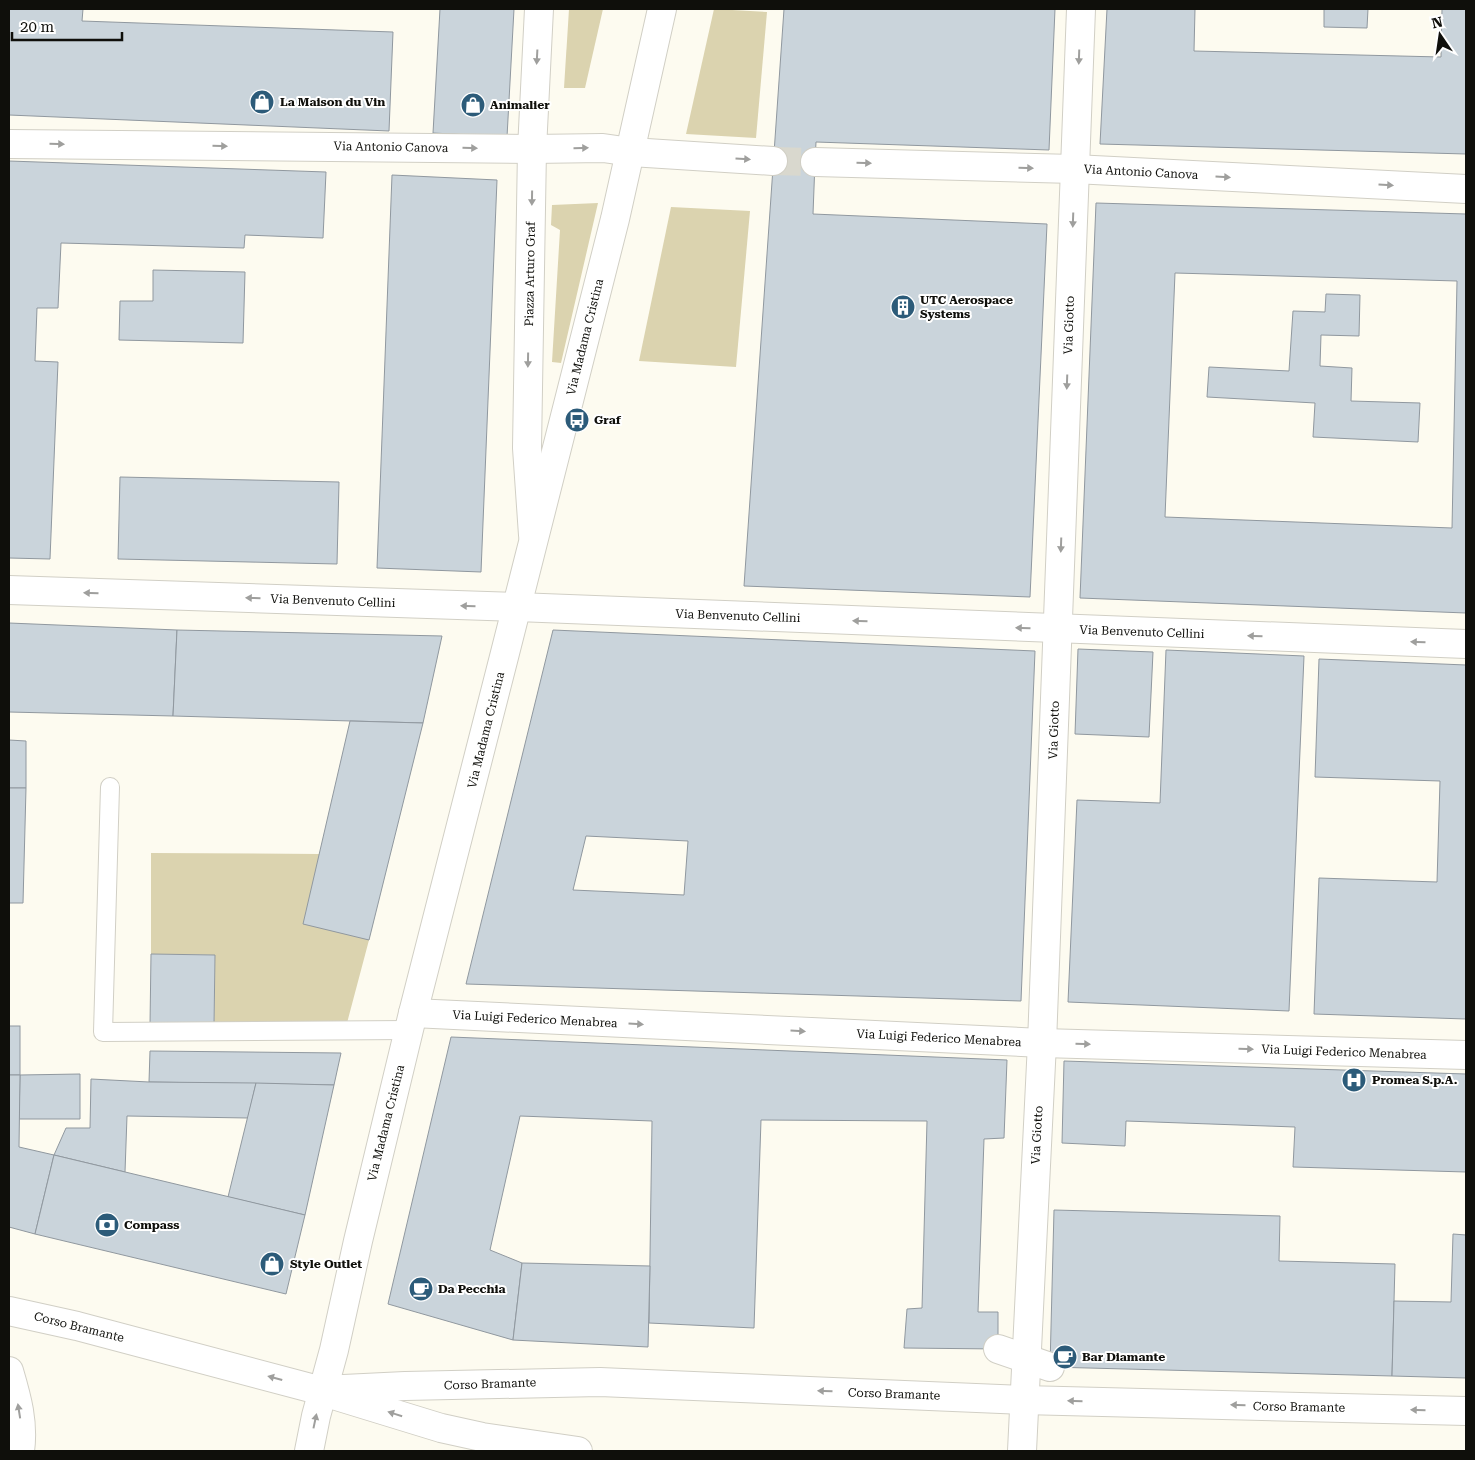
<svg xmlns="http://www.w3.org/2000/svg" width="1475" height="1460" viewBox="0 0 1475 1460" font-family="'Roboto Serif',serif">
  <rect width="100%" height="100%" fill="#fdfbf0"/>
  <g fill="#dbd3af">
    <polygon points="569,9 603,9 585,88 564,88"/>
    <polygon points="714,9 767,12 756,138 686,134"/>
    <polygon points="598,203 561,363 552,362 560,230 551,225 552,205"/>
    <polygon points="671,207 750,211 736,367 639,361"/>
    <polygon points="151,853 320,854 369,940 347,1023 214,1026 215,955 151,954"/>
  </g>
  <g fill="#cad4db" stroke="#90989f" fill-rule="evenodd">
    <polygon points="9,9 83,9 82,21 393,32 389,131 9,115"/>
    <polygon points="440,9 514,9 507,137 433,133"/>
    <polygon points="784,9 1055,9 1049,150 816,142 815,162 813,214 1047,224 1030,597 744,586"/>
    <polygon points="1107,9 1195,9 1194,51 1441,57 1442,9 1466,9 1466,154 1100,144"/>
    <polygon points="1324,9 1368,9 1367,28 1324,27"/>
    <polygon points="9,161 326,172 323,238 245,235 244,248 61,243 58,308 37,308 35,361 58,362 50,559 9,558"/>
    <polygon points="392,175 497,180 481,572 377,568"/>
    <path d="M1096,203l370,11v399l-386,-15zM1175,273l282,8 -5,247 -287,-11z"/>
    <polygon points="153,270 245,272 243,343 119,340 120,301 153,301"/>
    <polygon points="1326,294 1360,295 1359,336 1321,335 1320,366 1352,368 1351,401 1420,403 1418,442 1313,437 1315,403 1207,397 1209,367 1289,371 1293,311 1325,312"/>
    <polygon points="120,477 339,482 337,564 118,559"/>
    <polygon points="9,623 177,630 173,716 9,712"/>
    <polygon points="177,630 442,636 423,723 173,716"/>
    <path d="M553,630l482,21 -14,350 -555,-17zM586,836l102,5 -4,54 -111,-5z"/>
    <polygon points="1078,649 1153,652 1149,737 1075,734"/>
    <polygon points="1166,650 1304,656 1289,1011 1068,1002 1077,800 1160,803"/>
    <polygon points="1319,659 1466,665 1466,1019 1314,1014 1319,878 1437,882 1440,781 1315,777"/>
    <polygon points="350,721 423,723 369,940 303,924"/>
    <polygon points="9,740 26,741 26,788 9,788"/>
    <polygon points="9,788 26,788 23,903 9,903"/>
    <polygon points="151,954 215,955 214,1026 150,1025"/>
    <rect x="9" y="1026" width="11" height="49"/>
    <polygon points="451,1037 1007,1060 1004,1138 984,1139 978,1312 998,1312 998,1349 904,1348 907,1309 922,1308 927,1121 761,1120 754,1328 649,1323 652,1121 520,1116 490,1250 522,1263 513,1340 388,1304"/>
    <polygon points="150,1051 341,1053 334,1085 149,1082"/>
    <polygon points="1064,1061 1466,1074 1466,1172 1293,1167 1295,1127 1126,1121 1125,1146 1062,1143"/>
    <polygon points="80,1074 80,1119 19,1119 20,1075"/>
    <polygon points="9,1075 20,1075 19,1147 54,1155 35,1234 9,1227"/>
    <polygon points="91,1079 149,1082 256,1083 248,1118 127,1116 125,1172 54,1155 66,1128 90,1128"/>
    <polygon points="256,1083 334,1085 305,1215 228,1197"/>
    <polygon points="54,1155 305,1215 286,1294 35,1234"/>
    <polygon points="1054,1210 1280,1216 1279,1261 1395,1264 1392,1376 1050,1367"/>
    <polygon points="1453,1234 1466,1235 1466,1378 1392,1376 1394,1301 1451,1302"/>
    <polygon points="522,1263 650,1266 648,1347 513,1340"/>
  </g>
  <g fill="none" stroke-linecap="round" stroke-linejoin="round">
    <polyline stroke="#d9d8ce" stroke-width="28" stroke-dasharray="28 14" stroke-linecap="butt" points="773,161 815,162"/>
    <defs>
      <polyline id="lane" points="110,787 103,1032 409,1030"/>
      <g id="street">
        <polyline points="9,144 532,149 603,148 631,152 773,161"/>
        <polyline points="815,162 1074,169 1466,189"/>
        <polyline points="533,535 527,448 532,149 539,9"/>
        <polyline points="9,590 517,607 1466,644"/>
        <polyline points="413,1013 1042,1043 1466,1055"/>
        <polyline points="998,1349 1050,1367"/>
        <polyline points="323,1390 405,1386 600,1382 1023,1400 1466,1411"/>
        <polyline points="1022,1451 1042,1043 1081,9"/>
      </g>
      <g id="secondary">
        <polyline points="9,1311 77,1326 322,1391 330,1394 441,1428 482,1437 578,1451"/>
        <path d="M9,1371c8,27 15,52 11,80"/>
        <polyline points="309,1451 316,1416 334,1350 358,1241 413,1013 505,653 615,219 662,9"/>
      </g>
    </defs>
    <use href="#lane" stroke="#d1cfc5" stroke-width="20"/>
    <use href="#street" stroke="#d1cfc5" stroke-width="30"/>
    <use href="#secondary" stroke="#d1cfc5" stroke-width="30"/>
    <use href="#lane" stroke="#fff" stroke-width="18"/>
    <use href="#street" stroke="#fff" stroke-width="28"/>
    <use href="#secondary" stroke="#fff" stroke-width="28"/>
  </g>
  <defs><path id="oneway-solid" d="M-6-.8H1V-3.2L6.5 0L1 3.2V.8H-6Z" transform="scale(1.25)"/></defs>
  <g fill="#9f9f9d">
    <use href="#oneway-solid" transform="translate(537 57) rotate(93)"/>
    <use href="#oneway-solid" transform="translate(1079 57) rotate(92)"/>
    <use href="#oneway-solid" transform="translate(57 144) rotate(1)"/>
    <use href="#oneway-solid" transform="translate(220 146) rotate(1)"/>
    <use href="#oneway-solid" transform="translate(470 148) rotate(1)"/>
    <use href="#oneway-solid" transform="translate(581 148) rotate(-1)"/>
    <use href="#oneway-solid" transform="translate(743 159) rotate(4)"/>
    <use href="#oneway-solid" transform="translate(864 163) rotate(2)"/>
    <use href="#oneway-solid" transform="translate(1026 168) rotate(2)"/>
    <use href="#oneway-solid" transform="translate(1223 177) rotate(3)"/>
    <use href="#oneway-solid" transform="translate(1386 185) rotate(3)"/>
    <use href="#oneway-solid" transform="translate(532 198) rotate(91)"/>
    <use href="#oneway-solid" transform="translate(1073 220) rotate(92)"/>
    <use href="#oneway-solid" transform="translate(528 360) rotate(91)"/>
    <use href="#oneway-solid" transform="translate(1067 382) rotate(92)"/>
    <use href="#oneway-solid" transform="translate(1061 545) rotate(92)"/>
    <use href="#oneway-solid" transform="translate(91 593) rotate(-178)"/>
    <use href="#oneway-solid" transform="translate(253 598) rotate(-178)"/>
    <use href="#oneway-solid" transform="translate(468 606) rotate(-178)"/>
    <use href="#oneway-solid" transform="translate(860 621) rotate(-178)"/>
    <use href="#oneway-solid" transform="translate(1023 628) rotate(-178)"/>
    <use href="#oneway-solid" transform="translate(1255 636) rotate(-178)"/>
    <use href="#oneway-solid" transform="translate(1418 642) rotate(-178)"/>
    <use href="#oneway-solid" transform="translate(636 1024) rotate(3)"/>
    <use href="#oneway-solid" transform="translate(798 1031) rotate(3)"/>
    <use href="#oneway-solid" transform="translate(1083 1044) rotate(2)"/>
    <use href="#oneway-solid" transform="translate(1246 1049) rotate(2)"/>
    <use href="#oneway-solid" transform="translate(275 1378) rotate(-165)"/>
    <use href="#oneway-solid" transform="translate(825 1391) rotate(-178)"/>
    <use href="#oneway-solid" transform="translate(1075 1401) rotate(-179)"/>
    <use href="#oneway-solid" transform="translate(1238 1405) rotate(-179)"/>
    <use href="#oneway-solid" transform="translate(1418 1410) rotate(-179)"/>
    <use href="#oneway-solid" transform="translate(19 1411) rotate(-99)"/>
    <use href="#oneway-solid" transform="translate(395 1414) rotate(-163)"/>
    <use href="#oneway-solid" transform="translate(315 1421) rotate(-78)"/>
  </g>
  <defs>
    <symbol id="shop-disc" viewBox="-11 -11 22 22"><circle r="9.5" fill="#2c5b79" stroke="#fff"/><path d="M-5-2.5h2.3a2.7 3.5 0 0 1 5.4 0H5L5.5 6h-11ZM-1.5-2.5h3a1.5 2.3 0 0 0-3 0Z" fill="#fff"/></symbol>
    <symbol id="building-disc" viewBox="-11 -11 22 22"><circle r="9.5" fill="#2c5b79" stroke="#fff"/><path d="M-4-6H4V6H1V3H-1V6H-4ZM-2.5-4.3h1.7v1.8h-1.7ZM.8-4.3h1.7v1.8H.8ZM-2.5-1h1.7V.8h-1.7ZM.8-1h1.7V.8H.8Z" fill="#fff"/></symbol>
    <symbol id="bus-disc" viewBox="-11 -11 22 22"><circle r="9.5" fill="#2c5b79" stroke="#fff"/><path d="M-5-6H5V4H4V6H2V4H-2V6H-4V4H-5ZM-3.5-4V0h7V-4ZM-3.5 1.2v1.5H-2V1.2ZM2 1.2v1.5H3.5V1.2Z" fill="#fff"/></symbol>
    <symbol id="hospital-disc" viewBox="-11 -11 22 22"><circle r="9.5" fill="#2c5b79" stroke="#fff"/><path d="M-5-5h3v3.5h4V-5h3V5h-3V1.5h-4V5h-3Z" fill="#fff"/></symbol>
    <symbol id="bank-disc" viewBox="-11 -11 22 22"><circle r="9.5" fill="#2c5b79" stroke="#fff"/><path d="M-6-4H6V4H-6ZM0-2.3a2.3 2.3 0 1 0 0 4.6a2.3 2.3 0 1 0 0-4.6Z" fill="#fff"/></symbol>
    <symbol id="cafe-disc" viewBox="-11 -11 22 22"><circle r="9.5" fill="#2c5b79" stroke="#fff"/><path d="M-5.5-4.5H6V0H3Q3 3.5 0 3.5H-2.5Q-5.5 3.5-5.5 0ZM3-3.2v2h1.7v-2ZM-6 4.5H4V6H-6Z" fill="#fff"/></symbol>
  </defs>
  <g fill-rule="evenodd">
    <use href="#shop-disc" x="248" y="88" width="28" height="28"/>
    <use href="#shop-disc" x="459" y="91" width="28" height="28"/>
    <use href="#building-disc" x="889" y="293" width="28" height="28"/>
    <use href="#bus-disc" x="563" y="406" width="28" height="28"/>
    <use href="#hospital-disc" x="1340" y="1066" width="28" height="28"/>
    <use href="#bank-disc" x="93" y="1211" width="28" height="28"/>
    <use href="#shop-disc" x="258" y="1250" width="28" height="28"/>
    <use href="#cafe-disc" x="407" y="1275" width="28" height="28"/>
    <use href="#cafe-disc" x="1051" y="1343" width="28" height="28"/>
  </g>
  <g text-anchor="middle" stroke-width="4" stroke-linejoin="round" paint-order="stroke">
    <g font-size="12" font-weight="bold" fill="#0f0f0b" stroke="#fff" text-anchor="start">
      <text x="280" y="106">La Maison du Vin</text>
      <text x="490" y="109">Animalier</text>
      <text x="920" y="304">UTC Aerospace<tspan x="920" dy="14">Systems</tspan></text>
      <text x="594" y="424">Graf</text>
      <text x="1372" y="1084">Promea S.p.A.</text>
      <text x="124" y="1229">Compass</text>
      <text x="290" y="1268">Style Outlet</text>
      <text x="438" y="1293">Da Pecchia</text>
      <text x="1082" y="1361">Bar Diamante</text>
    </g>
    <g font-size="12" fill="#0f0f0b" stroke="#fff">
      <text transform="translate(391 147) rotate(1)" y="4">Via Antonio Canova</text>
      <text transform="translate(1141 172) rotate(3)" y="4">Via Antonio Canova</text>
      <text transform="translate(530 274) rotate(-89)" y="4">Piazza Arturo Graf</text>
      <text transform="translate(1069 325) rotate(-88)" y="4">Via Giotto</text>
      <text transform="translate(585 337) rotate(-76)" y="4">Via Madama Cristina</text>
      <text transform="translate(333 601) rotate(2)" y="4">Via Benvenuto Cellini</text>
      <text transform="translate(738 616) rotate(2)" y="4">Via Benvenuto Cellini</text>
      <text transform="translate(1142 632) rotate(2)" y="4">Via Benvenuto Cellini</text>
      <text transform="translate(486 730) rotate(-76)" y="4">Via Madama Cristina</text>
      <text transform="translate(1054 730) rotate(-88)" y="4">Via Giotto</text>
      <text transform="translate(535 1019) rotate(3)" y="4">Via Luigi Federico Menabrea</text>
      <text transform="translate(939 1038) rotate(3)" y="4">Via Luigi Federico Menabrea</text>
      <text transform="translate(1344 1052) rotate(2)" y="4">Via Luigi Federico Menabrea</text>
      <text transform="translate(386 1123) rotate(-76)" y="4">Via Madama Cristina</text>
      <text transform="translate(1037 1135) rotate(-87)" y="4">Via Giotto</text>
      <text transform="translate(79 1327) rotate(14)" y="4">Corso Bramante</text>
      <text transform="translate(490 1384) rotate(-2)" y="4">Corso Bramante</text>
      <text transform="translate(894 1394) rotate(2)" y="4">Corso Bramante</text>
      <text transform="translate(1299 1407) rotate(1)" y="4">Corso Bramante</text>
    </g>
  </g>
  <rect width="1475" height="1460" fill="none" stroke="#0f0f0b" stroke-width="20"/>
  <g transform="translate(1440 35) rotate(347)" stroke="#ffffff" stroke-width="4" paint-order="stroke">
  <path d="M0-4L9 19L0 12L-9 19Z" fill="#0f0f0b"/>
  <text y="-8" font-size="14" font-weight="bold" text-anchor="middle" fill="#0f0f0b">N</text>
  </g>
  <path d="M12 32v8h110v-8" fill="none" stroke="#0f0f0b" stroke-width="2.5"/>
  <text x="20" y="32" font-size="15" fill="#0f0f0b" stroke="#ffffff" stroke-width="4" paint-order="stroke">20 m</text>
</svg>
